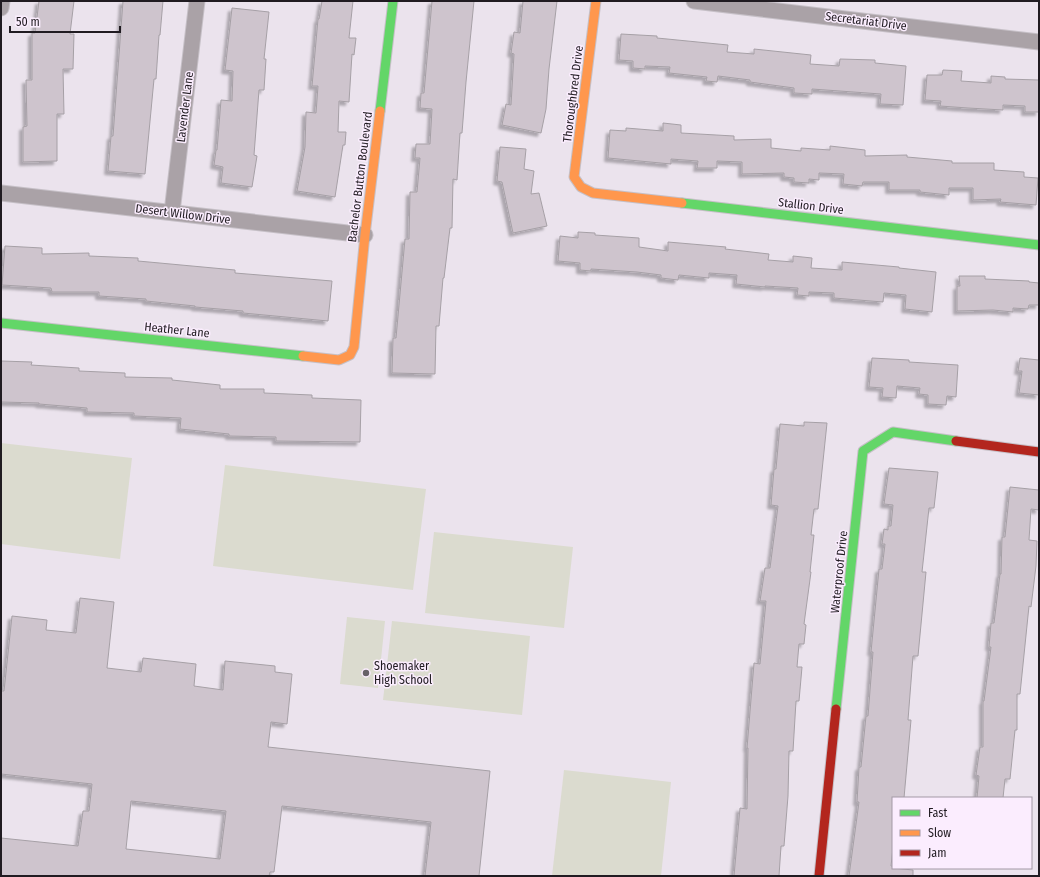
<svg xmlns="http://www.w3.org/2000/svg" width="1040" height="877" viewBox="0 0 1040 877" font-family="'Fira Sans Condensed',sans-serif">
  <defs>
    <filter id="shadow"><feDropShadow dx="-3.5" dy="3.5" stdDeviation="1" flood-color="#0004"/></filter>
  </defs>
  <rect width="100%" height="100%" fill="#ebe3ed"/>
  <g fill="#dbdbcf">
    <polygon points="1,443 132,458 120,559 1,544"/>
    <polygon points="225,465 426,489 413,590 213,566"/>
    <polygon points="434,532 573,547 564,628 425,613"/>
    <polygon points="347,617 385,621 378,688 340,684"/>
    <polygon points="392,621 530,636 522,715 383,700"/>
    <polygon points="564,770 671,782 661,876 552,876"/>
  </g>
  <g fill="#cec4cd" stroke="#a6a0a6" fill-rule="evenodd" filter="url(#shadow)">
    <polygon points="39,1 74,1 70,34 74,34 73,69 63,69 64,114 57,114 57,161 23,162 23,127 27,126 26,80 32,80 32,33 35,33"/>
    <polygon points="123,1 163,1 160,35 159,35 156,79 154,79 145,174 108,171 111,136 113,136"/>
    <polygon points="322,1 353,1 349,38 356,38 354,55 352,54 349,102 339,101 338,132 346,132 345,145 343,145 335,197 297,191 305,147 306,112 316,113 318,86 312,86 318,19 319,19"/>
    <polygon points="432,1 474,1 466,82 462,133 460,133 457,180 453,179 452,228 450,228 444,278 443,278 439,326 436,326 435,374 392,373 393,338 396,338 405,239 409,239 410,192 417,192 420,158 415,158 416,144 430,144 432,109 420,108 421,93 424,93"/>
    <polygon points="523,1 557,1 549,69 546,109 541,133 502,125 506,104 511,105 514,54 511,53 514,32 520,33"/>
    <polygon points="232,8 269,12 264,59 266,59 264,90 259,90 254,155 257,156 252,187 221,183 223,167 214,165 216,150 217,150 221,100 232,101 233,71 225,70"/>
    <polygon points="621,34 657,36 657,38 728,45 727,52 754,54 754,49 811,55 810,64 839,66 840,59 875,60 875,63 906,66 903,105 880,104 881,94 812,89 812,94 794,93 794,88 750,82 750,80 718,76 717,82 706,81 707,77 669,73 670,67 645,66 645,69 633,68 633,61 619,60"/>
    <polygon points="943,70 962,71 961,81 991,83 991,76 1005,77 1005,79 1039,80 1039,112 1025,112 1025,106 1003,105 1003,110 968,108 940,106 941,101 925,100 927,75 942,75"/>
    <polygon points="663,123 681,125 681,133 734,136 734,140 771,139 771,148 801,151 801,148 830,150 830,146 865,150 865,156 907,155 907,157 952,161 952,163 994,163 994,170 1024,172 1024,177 1038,178 1036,205 1000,202 1001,199 973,200 973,188 949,188 949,195 920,192 920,190 889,190 889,182 863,182 862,186 843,184 844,174 819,173 819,180 809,179 809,183 794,182 794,178 784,177 784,173 742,174 742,162 717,161 717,168 697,168 698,161 671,159 671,164 608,158 610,130 626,131 626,128 663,131"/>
    <polygon points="500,147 526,149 524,169 534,171 531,194 539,193 547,226 513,233 502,182 497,181"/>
    <polygon points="578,232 595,233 595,235 639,238 639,247 668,251 668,242 726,247 725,249 769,254 768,260 793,262 793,256 812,258 811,268 842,270 842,262 899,267 899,268 936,272 932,312 905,309 906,295 884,293 883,302 834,298 834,293 809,292 809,296 797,295 798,288 765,286 765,287 736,284 737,275 709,273 709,278 679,275 678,280 661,278 661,275 637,272 591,269 591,271 580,270 580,263 558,261 560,236 578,238"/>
    <polygon points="5,246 42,248 42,254 89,253 89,256 138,258 138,261 235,270 235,273 332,281 328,321 243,313 243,311 195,307 195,306 146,301 146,299 99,296 99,292 52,292 51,288 2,285"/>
    <polygon points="959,276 985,276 985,279 1029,281 1029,282 1039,283 1039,305 1029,305 1028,309 1013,308 1013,312 993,310 957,311 957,286 960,286"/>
    <polygon points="872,358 909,360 909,362 958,365 956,397 947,396 946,405 928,404 928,395 919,394 920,388 897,386 896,398 882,397 883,388 869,387"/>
    <polygon points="1020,358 1039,360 1039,395 1019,393 1022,371 1018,371"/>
    <polygon points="1,361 32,362 31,365 79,368 79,371 125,373 125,377 172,378 172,380 220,385 220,389 264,389 264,393 312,395 312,398 361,400 360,442 276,441 276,437 229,436 229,434 180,429 181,418 134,416 134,413 87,412 87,408 39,404 39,403 1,402"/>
    <polygon points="804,422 827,423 818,509 814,509 811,535 814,535 810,572 811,572 804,624 806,625 804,644 799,644 797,667 802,667 799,701 796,701 793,751 789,751 788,796 784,846 781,846 779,876 734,876 740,808 747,809 748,748 747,748 754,663 760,664 766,601 760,601 765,568 770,568 778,506 771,505 774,469 776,469 780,424 804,426"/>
    <polygon points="889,468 938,472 934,508 929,508 922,572 926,572 918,656 913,656 908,720 911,720 904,798 893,798 893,848 891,866 893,866 893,868 913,870 913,876 849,876 859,802 857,802 859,767 861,767 866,716 868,716 873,652 871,652 879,569 882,569 885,544 882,544 884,529 888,530 888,526 891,526 893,505 884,504"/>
    <polygon points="1010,487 1039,490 1039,510 1031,509 1029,540 1037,541 1036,566 1031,607 1029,606 1020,694 1017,694 1017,730 1015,730 1010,779 1005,779 1003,798 977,798 979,776 976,775 980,747 983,747 983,701 984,701 991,647 989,647 991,623 994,623 1000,574 1001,574 1002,537 1005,537"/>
    <path d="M80,598l34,4 -7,66 34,4 2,-14 53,6 -2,22 29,4 2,-29 50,5v6l17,2 -5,50 -16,-2 -3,25 222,24 -11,105h-54l6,-54 -149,-16 -8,66h-4l-1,4h-268v-38l77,8 5,-35h6l3,-27 -91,-10v-83h3l8,-75 35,4 -1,10 30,3zM131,801l95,10 -6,48 -94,-10z"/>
  </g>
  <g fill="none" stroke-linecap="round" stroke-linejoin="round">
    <defs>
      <g id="street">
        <polyline points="694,1 1039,42"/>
        <polyline points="1,8 2,1"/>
        <polyline points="1,193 365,235"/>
        <polyline points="172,212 197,1"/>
      </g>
      <g id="fast">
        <polyline points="380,111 393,1"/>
        <polyline points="682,203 1039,245"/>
        <polyline points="1,323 303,356"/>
        <polyline points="836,709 863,451 893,432 956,441"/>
      </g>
      <g id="slow">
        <polyline points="596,1 574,177 581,187 593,193 682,203"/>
        <polyline points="303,356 339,360 350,355 354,347 365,235 380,111"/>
      </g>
      <g id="jam">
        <polyline points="956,441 1039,452"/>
        <polyline points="819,876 836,709"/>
      </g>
    </defs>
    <use href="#street" stroke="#c6c0c7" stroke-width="17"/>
    <use href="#fast" stroke="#c6c0c7" stroke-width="11"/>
    <use href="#slow" stroke="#c6c0c7" stroke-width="11"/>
    <use href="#jam" stroke="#c6c0c7" stroke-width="11"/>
    <use href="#street" stroke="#aaa2a7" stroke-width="15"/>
    <use href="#fast" stroke="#63d668" stroke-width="9"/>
    <use href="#slow" stroke="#ff974d" stroke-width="9"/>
    <use href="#jam" stroke="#b3261e" stroke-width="9"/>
  </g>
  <circle fill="#676168" stroke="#fbedfe" stroke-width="1.5" cx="366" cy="673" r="4"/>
  <g text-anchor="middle" stroke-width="3" stroke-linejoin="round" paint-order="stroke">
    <g font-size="12" fill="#201b21" stroke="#fbedfe">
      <text transform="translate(866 21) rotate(7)" y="4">Secretariat Drive</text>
      <text transform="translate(573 94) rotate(-83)" y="4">Thoroughbred Drive</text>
      <text transform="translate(185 107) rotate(-83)" y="4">Lavender Lane</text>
      <text transform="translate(360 177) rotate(-83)" y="4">Bachelor Button Boulevard</text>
      <text transform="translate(811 206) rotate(7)" y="4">Stallion Drive</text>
      <text transform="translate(183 214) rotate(7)" y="4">Desert Willow Drive</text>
      <text transform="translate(177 330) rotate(6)" y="4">Heather Lane</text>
      <text transform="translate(839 572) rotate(-84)" y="4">Waterproof Drive</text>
    </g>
    <g font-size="12" fill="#201b21" stroke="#fbedfe" text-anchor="start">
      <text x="374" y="670">Shoemaker<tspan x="374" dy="14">High School</tspan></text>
    </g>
  </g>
  <rect width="1040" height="877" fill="none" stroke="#201b21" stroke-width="4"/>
  <rect x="892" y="797" width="140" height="72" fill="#fbedfe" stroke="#a399a6"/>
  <rect x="900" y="810" width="20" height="6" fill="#63d668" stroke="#a399a6"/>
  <text x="928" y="817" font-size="12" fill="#201b21">Fast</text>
  <rect x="900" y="830" width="20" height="6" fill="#ff974d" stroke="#a399a6"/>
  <text x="928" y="837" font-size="12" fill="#201b21">Slow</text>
  <rect x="900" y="850" width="20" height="6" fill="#b3261e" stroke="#a399a6"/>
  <text x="928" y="857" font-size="12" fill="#201b21">Jam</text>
  <path d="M10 26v6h110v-6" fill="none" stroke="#201b21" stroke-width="2"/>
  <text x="16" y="26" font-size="12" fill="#201b21" stroke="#fbedfe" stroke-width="3" paint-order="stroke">50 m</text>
</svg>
